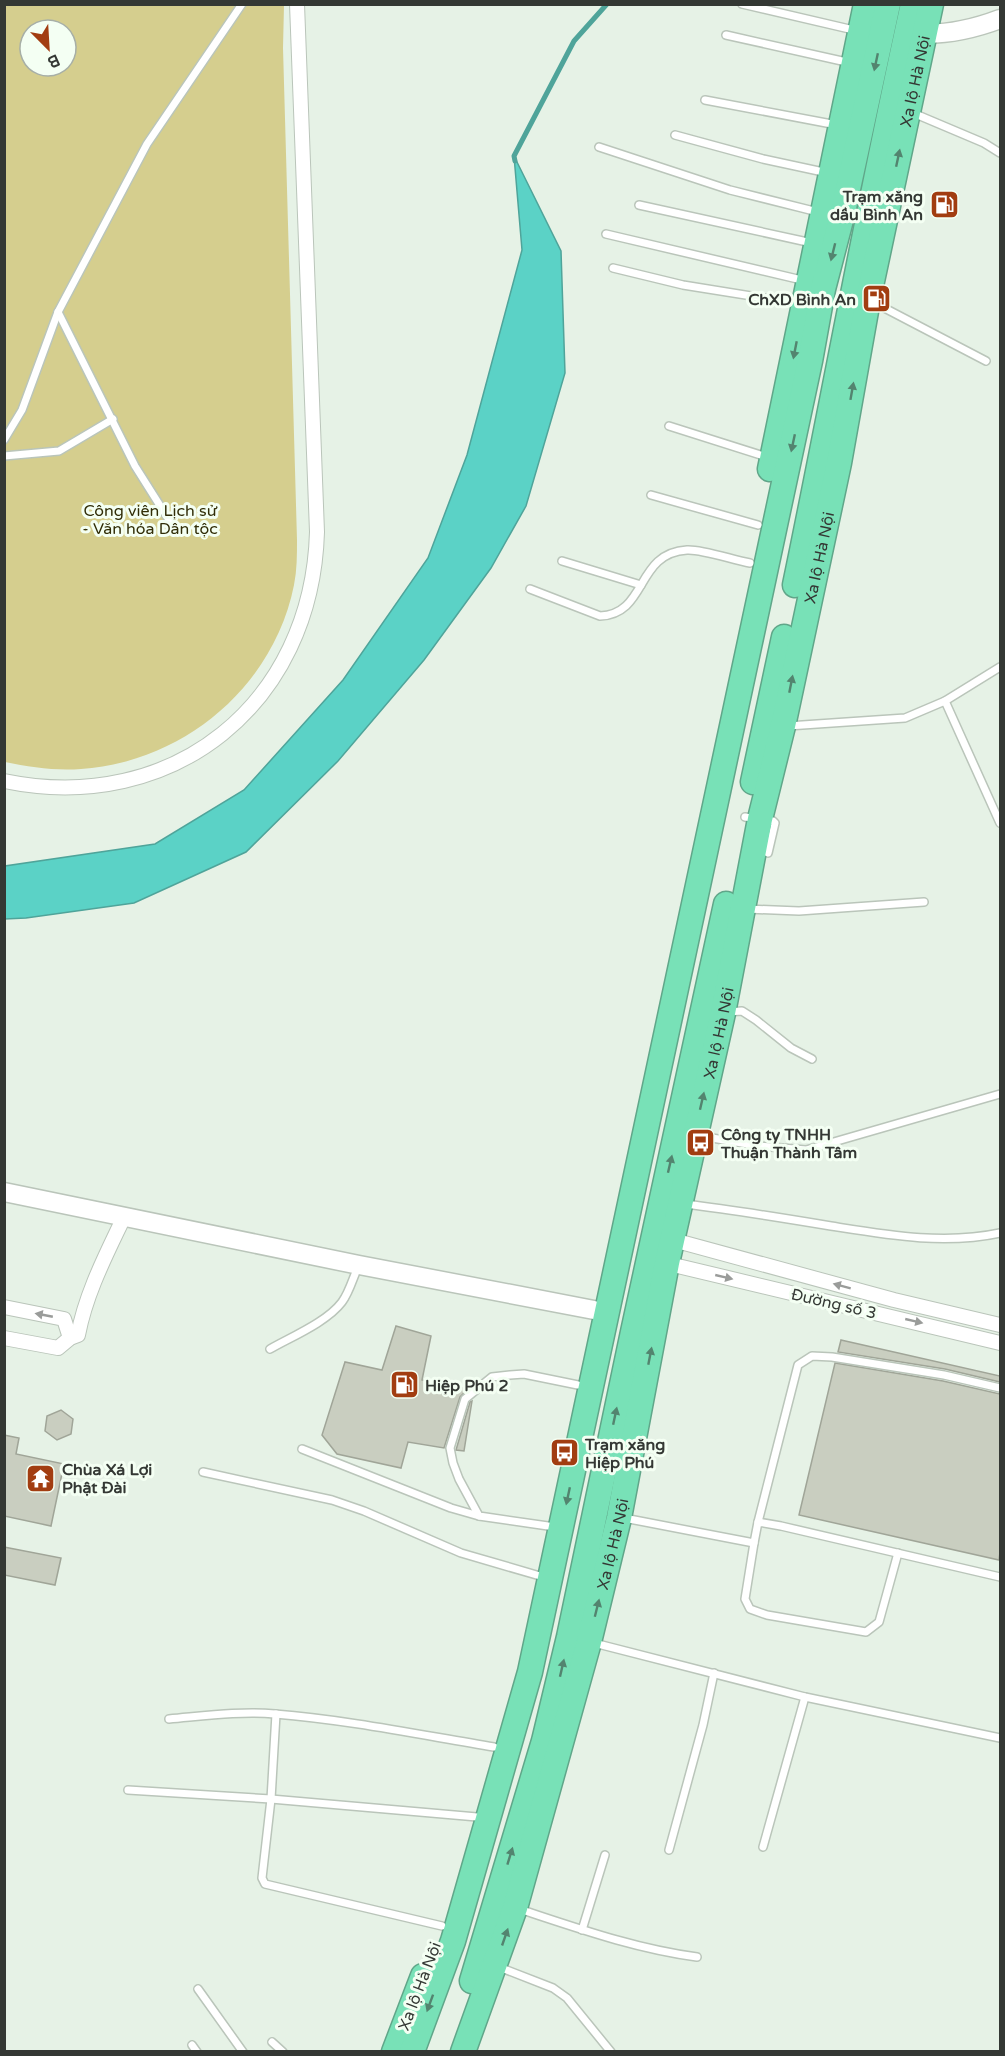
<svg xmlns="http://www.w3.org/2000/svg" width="1005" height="2056" viewBox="0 0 1005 2056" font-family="'Varela Round',sans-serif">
  <rect width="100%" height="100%" fill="#e6f2e6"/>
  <path fill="#d5ce8e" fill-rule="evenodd" d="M4,5h280l-1,43 14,492c0,15 0,30 -3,45 -20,101 -110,177 -213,184 -26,2 -51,-2 -76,-7zM30,30h36v36h-36z"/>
  <polygon fill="#5bd2c6" stroke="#4fa49a" stroke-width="1.5" points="514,156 561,251 565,373 526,506 491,568 424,660 338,761 246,852 134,903 26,918 5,919 5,866 155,844 244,790 343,680 428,558 467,455 522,250"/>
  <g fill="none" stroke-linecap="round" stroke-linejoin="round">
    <polyline stroke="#4fa49a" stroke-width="5" points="515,161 514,156 574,41 607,4"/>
  </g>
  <g fill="#c9cec0" stroke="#a0a598" stroke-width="1.5">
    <polygon points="396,1326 431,1336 422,1380 468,1389 460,1397 444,1448 408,1442 401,1468 337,1454 322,1435 345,1362 382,1370"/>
    <polygon points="841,1340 1000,1376 1000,1382 945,1369 838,1352"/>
    <polygon points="835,1363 943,1381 1000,1394 1000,1552 999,1560 799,1515"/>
    <polygon points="472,1401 464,1451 456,1450 470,1402"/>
    <polygon points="61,1410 73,1419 71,1434 57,1440 45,1431 47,1416"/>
    <polygon points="4,1435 19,1438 16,1454 64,1464 51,1526 4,1516"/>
    <polygon points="4,1547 61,1558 55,1585 4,1575"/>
  </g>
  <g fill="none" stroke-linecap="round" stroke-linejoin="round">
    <defs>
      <g id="lane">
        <polyline points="742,4 858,31"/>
        <polyline points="726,35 851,63"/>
        <polyline points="705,100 837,125"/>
        <polyline points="913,113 984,143 1000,153"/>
        <polyline points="675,135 763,159 828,173"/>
        <polyline points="599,147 730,190 818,212"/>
        <polyline points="639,205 812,243"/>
        <polyline points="606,234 806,281"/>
        <polyline points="613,268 683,285 801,304"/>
        <polyline points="871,301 986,361"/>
        <polyline points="58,312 135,466 176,531"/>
        <polyline points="669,426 767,457"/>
        <polyline points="4,440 22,410 58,312 147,144 242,4"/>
        <polyline points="4,456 59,451 113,419"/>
        <polyline points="651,495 758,525"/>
        <polyline points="562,561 641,585"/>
        <path d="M530,589l70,27c48,-2 35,-63 87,-66 15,-1 46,10 63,13"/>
        <polyline points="945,701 1000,823"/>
        <polyline points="788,726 905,718 945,701 1000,667"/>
        <polyline points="745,817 773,821 775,823 768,853"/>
        <polyline points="747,909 799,911 924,902"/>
        <polyline points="727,1012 742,1011 756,1020 791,1048 812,1059"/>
        <polyline points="700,1136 760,1146 806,1150 1000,1094"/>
        <path d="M685,1204c49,6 98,14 146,22 57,9 113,19 169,7"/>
        <path d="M270,1349c21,-12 57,-27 72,-47 7,-9 11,-24 16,-35"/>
        <polyline points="302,1449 451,1508 479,1516"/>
        <polyline points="203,1472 332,1500 364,1511 461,1553 540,1576"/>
        <polyline points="624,1518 754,1543 758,1522 781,1526 1000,1577"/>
        <polyline points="758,1522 798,1365 812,1356 832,1357 944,1375 1000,1388"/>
        <polyline points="555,1527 479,1516 459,1479 453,1463 450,1448 465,1399 492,1377 510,1375 524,1374 578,1385"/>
        <polyline points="754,1543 745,1599 750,1609 767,1615 866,1632 879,1622 898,1553"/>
        <polyline points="594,1643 805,1697 1000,1738"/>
        <polyline points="276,1714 271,1799 262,1878 265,1884 442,1926"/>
        <path d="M169,1719c35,-3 71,-8 106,-5 74,6 146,21 219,33"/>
        <polyline points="128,1790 271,1799 477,1817"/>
        <polyline points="763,1847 805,1697"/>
        <polyline points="669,1850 703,1725 714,1673"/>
        <path d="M519,1909c58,19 117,40 178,48"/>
        <polyline points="582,1930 605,1855"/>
        <polyline points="499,1967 553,1988 567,1998 611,2052"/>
        <polyline points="198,1989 243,2052"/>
        <polyline points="272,2042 283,2052"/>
        <polyline points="192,2045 197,2052"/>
      </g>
      <g id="street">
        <path d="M4,781c170,35 308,-78 313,-249l-20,-528"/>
        <polyline points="666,1238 894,1300 1000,1325"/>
        <polyline points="661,1262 1000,1343"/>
        <polyline points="4,1307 64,1319 70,1338"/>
        <path d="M4,1338l54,10 12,-10 8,-3c8,-42 28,-80 46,-118"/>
      </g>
      <g id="secondary">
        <path d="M912,33c31,3 59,-3 88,-14"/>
        <polyline points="4,1192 359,1265 594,1310"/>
      </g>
      <g id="highway">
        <polyline points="770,469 866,4"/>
        <path d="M795,585c40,-193 75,-388 118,-581"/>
        <polyline points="753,782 784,637"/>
        <polyline points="472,1981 544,1741 569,1637 633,1332 726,904"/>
        <polyline points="394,2052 423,1976"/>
        <polyline points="412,2052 453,1941 530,1672 810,361 823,289 843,212 888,4"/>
        <path id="s1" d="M463,2052l52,-144 74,-266 30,-124 48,-255 56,-250 37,-194 23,-93 56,-263 29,-163 63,-296"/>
      </g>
    </defs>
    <use href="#lane" stroke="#bac5ba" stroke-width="10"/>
    <use href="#street" stroke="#bac5ba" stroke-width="16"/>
    <use href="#secondary" stroke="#bac5ba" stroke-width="21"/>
    <use href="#highway" stroke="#60a689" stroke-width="27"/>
    <use href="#lane" stroke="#fff" stroke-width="7"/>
    <use href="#street" stroke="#fff" stroke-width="14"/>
    <use href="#secondary" stroke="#fff" stroke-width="18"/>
    <use href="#highway" stroke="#78e1b7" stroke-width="24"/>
  </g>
  <defs><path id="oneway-solid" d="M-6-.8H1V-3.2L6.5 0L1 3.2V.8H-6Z" transform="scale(1.5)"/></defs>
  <g fill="#53846f">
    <use href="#oneway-solid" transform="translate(876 62) rotate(102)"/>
    <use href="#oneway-solid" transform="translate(898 158) rotate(-78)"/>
    <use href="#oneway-solid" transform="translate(833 252) rotate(104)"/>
    <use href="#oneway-solid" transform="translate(795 350) rotate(101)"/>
    <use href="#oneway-solid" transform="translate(852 391) rotate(-80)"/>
    <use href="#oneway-solid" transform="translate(793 443) rotate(102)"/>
    <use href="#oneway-solid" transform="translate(791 684) rotate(-79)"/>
    <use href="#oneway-solid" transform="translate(702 1101) rotate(-77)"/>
    <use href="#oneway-solid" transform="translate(670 1164) rotate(-77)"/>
    <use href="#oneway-solid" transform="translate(650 1356) rotate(-79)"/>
    <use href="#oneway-solid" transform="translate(615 1416) rotate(-78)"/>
    <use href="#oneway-solid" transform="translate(568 1496) rotate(102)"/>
    <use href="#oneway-solid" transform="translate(597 1608) rotate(-76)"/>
    <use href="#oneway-solid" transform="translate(562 1668) rotate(-77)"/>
    <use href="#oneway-solid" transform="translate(510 1856) rotate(-73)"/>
    <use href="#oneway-solid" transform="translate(505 1937) rotate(-71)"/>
    <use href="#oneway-solid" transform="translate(430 2003) rotate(110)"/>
  </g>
  <g fill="#9a9c9a">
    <use href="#oneway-solid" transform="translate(724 1277) rotate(13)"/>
    <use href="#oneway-solid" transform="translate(842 1286) rotate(-165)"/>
    <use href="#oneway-solid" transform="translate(44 1315) rotate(-169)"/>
    <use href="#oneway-solid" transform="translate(914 1321) rotate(13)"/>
  </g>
  <defs>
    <symbol id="fuel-square" viewBox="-11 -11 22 22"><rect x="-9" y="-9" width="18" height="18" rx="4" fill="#a23d11" stroke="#f4fff3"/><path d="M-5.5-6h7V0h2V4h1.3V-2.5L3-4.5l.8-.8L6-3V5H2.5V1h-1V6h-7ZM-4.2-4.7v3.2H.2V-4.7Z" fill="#fff"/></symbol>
    <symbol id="bus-square" viewBox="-11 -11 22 22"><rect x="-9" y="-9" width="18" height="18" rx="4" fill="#a23d11" stroke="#f4fff3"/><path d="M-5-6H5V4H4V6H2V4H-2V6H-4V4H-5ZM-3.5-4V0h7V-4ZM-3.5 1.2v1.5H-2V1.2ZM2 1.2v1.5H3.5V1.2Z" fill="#fff"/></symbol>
    <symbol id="temple-square" viewBox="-11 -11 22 22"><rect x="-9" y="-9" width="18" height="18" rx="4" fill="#a23d11" stroke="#f4fff3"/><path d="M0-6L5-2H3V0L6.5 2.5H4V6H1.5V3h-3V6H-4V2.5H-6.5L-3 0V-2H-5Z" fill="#fff"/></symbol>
  </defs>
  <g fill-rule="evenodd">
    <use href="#fuel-square" x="928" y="188" width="33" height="33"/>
    <use href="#fuel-square" x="860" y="282" width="33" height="33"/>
    <use href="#bus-square" x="684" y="1126" width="33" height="33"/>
    <use href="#fuel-square" x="388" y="1368" width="33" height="33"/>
    <use href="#bus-square" x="548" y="1436" width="33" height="33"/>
    <use href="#temple-square" x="24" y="1462" width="33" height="33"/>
  </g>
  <g text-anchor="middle" stroke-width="6" stroke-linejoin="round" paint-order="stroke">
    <g font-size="16" fill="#343834" stroke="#f4fff3">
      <text dy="6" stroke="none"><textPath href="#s1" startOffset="2024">Xa lộ Hà Nội</textPath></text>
      <text dy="6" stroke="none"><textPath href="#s1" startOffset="1538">Xa lộ Hà Nội</textPath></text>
      <text dy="6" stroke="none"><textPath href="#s1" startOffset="1052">Xa lộ Hà Nội</textPath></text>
      <text transform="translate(834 1303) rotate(13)" y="6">Đường số 3</text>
      <text dy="6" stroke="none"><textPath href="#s1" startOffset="530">Xa lộ Hà Nội</textPath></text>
      <text transform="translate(419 1986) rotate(-69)" y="6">Xa lộ Hà Nội</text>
    </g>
    <g font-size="16" font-weight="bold" fill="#343834" stroke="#f4fff3" text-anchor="start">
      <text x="923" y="202" text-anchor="end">Trạm xăng<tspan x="923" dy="18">dầu Bình An</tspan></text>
      <text x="856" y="305" text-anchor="end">ChXD Bình An</text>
      <text x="721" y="1140">Công ty TNHH<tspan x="721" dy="18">Thuận Thành Tâm</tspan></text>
      <text x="425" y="1391">Hiệp Phú 2</text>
      <text x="585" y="1450">Trạm xăng<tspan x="585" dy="18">Hiệp Phú</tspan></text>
      <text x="62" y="1475">Chùa Xá Lợi<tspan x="62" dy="18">Phật Đài</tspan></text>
    </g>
    <g font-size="16" fill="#312d07" stroke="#f4fff3">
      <text x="150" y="516">Công viên Lịch sử<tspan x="150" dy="18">- Văn hóa Dân tộc</tspan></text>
    </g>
  </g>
  <rect width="1005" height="2056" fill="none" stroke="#343834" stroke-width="12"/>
  <g transform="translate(48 48) rotate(156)"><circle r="28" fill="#f4fff3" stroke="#a7afa7" stroke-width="1.5"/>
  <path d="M0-4.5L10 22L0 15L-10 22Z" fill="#a23d11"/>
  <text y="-9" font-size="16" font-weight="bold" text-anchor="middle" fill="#343834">B</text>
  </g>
</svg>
